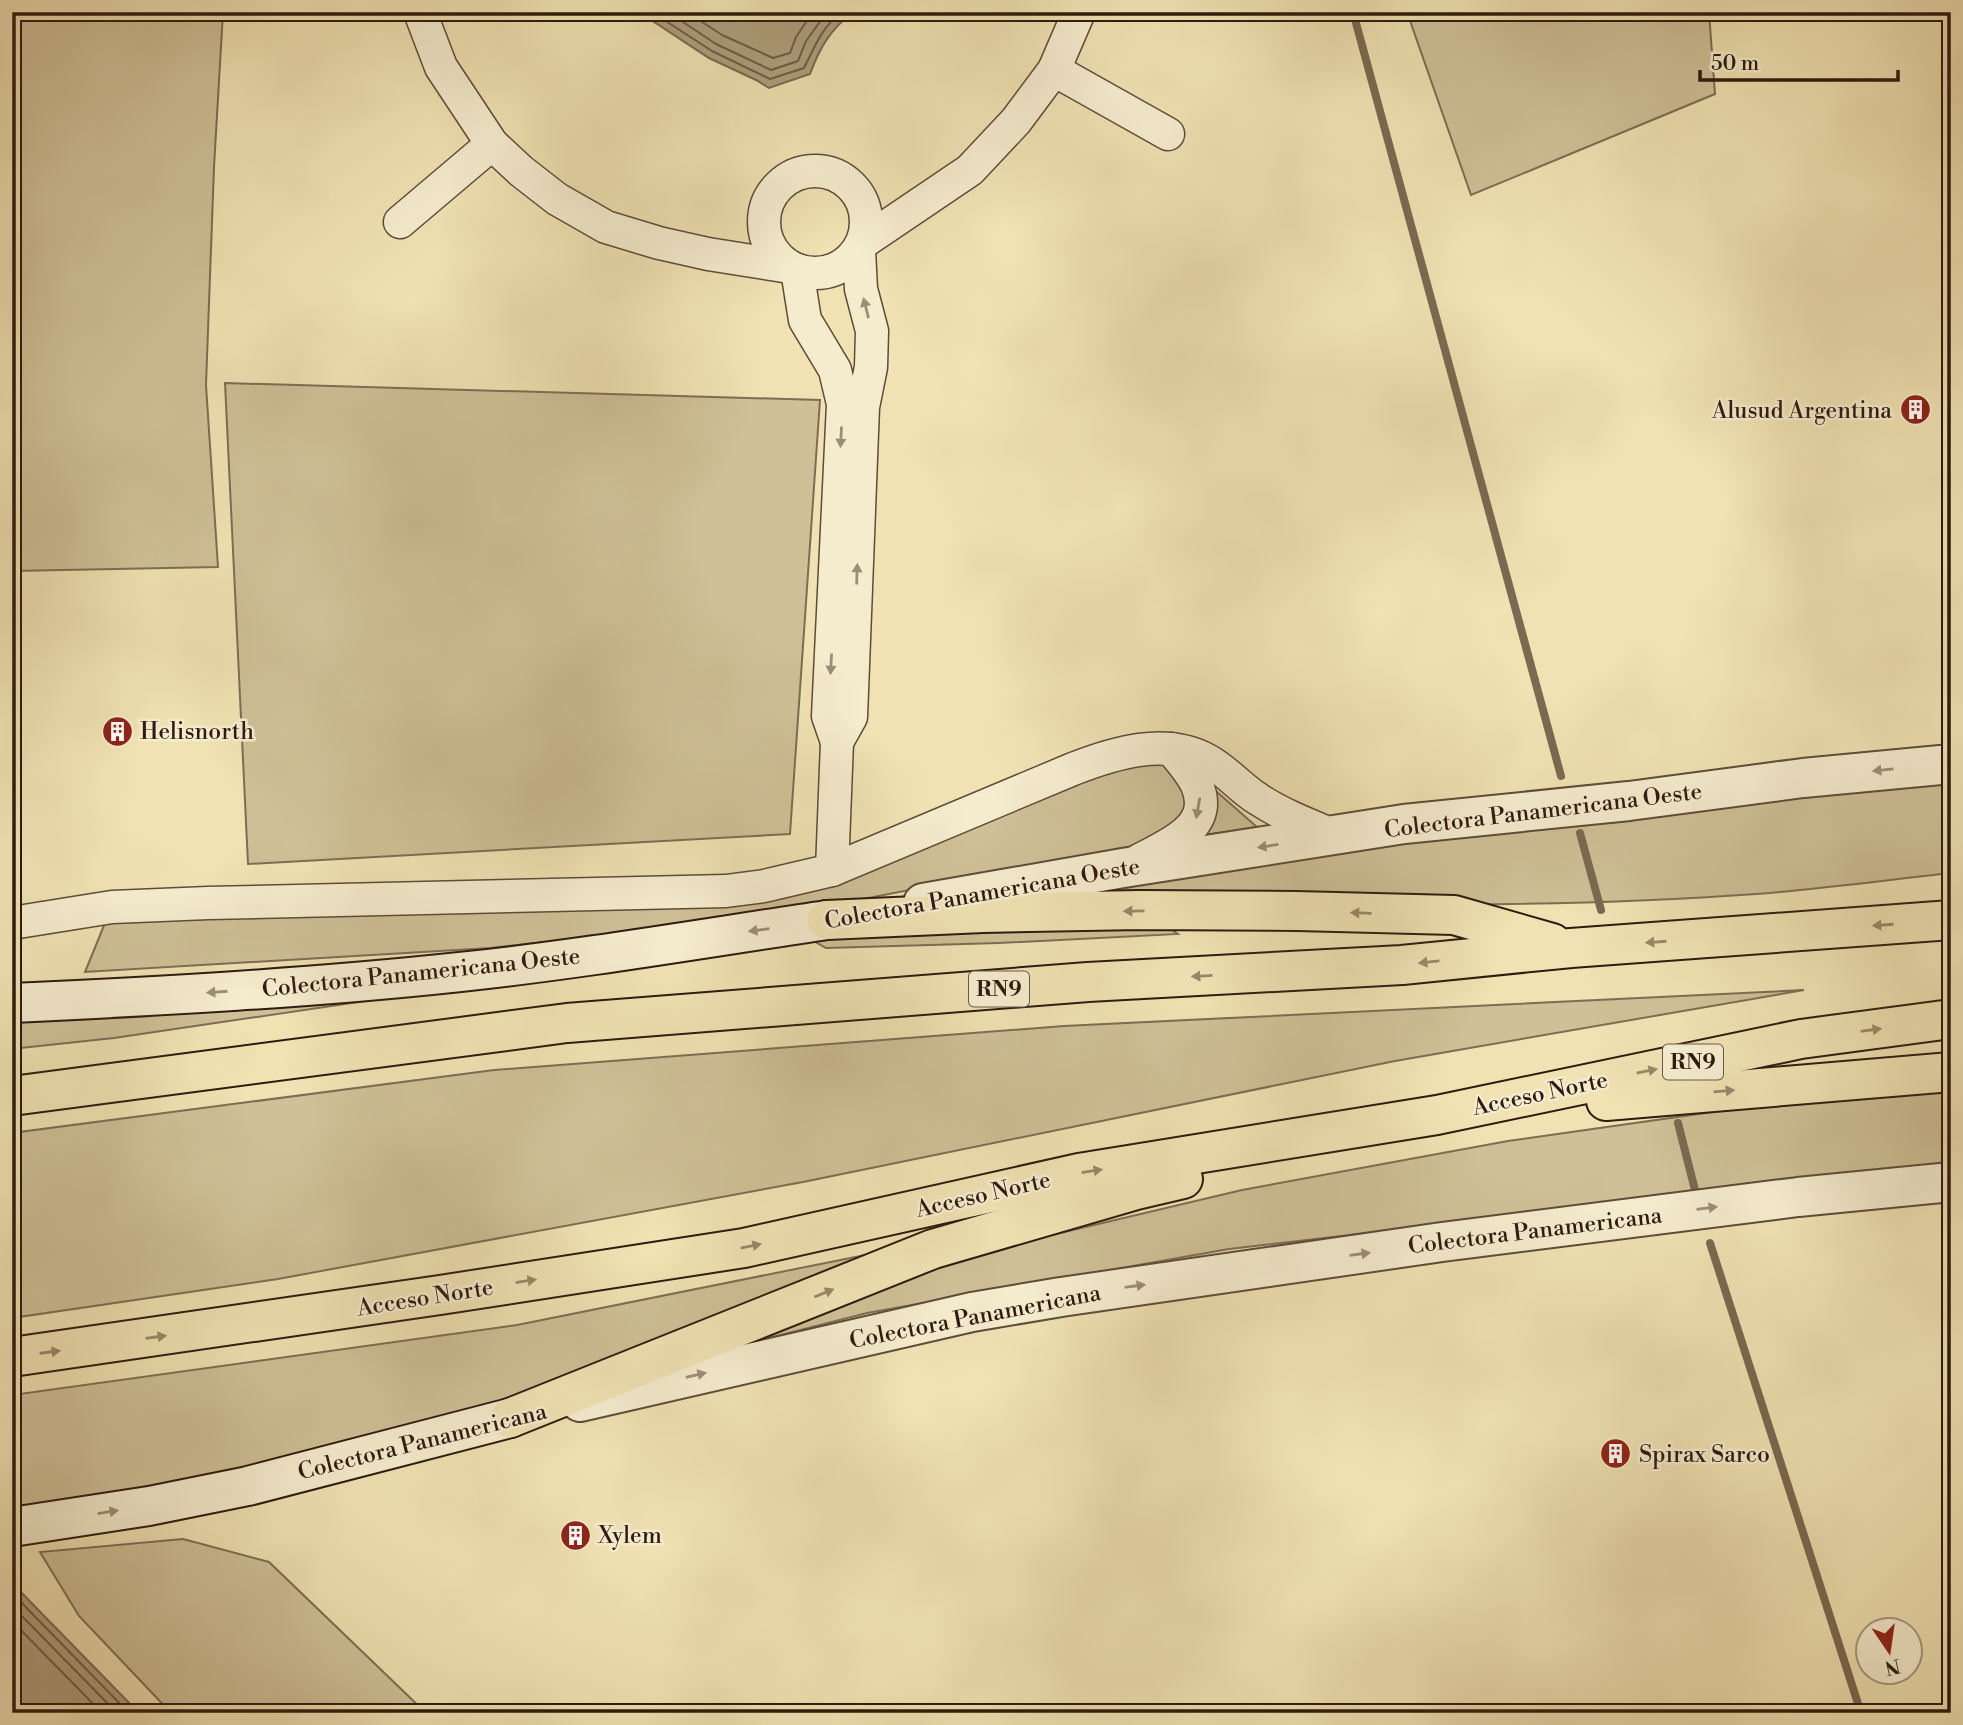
<svg xmlns="http://www.w3.org/2000/svg" width="1963" height="1725" viewBox="0 0 1963 1725" font-family="'Libre Bodoni',serif">
  <rect width="100%" height="100%" fill="#f0e2b3"/>
  <filter id="stains"><feTurbulence type="fractalNoise" baseFrequency=".00286" numOctaves="4"/><feColorMatrix values="0 0 0 0 .2 0 0 0 0 .09 0 0 0 0 .02 0 0 0 .5 -.17"/></filter>
  <radialGradient id="worn" r=".72"><stop offset=".6" stop-color="#630" stop-opacity="0"/><stop offset="1" stop-color="#630" stop-opacity=".3"/></radialGradient>
  <g fill="#cfc097" stroke="#7e6d54" stroke-width="2">
    <polygon points="12,12 223,12 214,167 206,385 218,567 12,571"/>
    <polygon points="1407,12 1709,12 1715,94 1471,195"/>
    <polygon points="225,383 820,400 790,834 248,864"/>
    <polygon points="1157,756 1182,778 1187,804 1171,829 1129,847 766,918 490,948 85,972 105,923 167,916 681,905 1076,776"/>
    <path d="M1951,779v94c-65,7 -130,16 -195,21 -243,18 -487,8 -730,5l485,-74z"/>
    <polygon points="1217,792 1257,827 1205,835"/>
    <polygon points="1162,923 1178,934 999,943 826,948 812,940 875,934"/>
    <polygon points="1804,990 1395,1061 803,1182 278,1279 12,1318 12,1133 494,1070 1064,1026"/>
    <polygon points="413,994 114,1038 12,1049 12,1007"/>
    <polygon points="1951,1086 1951,1166 1229,1249 867,1313 659,1366 913,1268 1242,1190 1508,1141 1853,1092"/>
    <polygon points="925,1243 485,1409 162,1488 12,1509 12,1395 517,1325"/>
    <polygon points="183,1539 269,1562 426,1713 171,1713 79,1616 40,1552"/>
  </g>
  <g fill="#ae9e7c" stroke="#7b6951" stroke-width="2">
    <path d="M639,12h214c-23,18 -33,35 -43,62l-41,14 -13,-8 -47,-22z"/>
    <polygon points="12,1583 139,1713 12,1713"/>
  </g>
  <g fill="none" stroke-linecap="round" stroke-linejoin="round">
    <g stroke="#6e5c46" stroke-width="2">
      <path d="M652,12l60,39 58,28 34,-11c11,-22 17,-39 37,-56"/>
      <polyline points="668,12 716,44 771,70 798,61 806,41 827,12"/>
      <polyline points="687,12 722,35 773,58 790,53 796,37 813,12"/>
      <polyline points="12,1593 129,1713"/>
      <polyline points="12,1606 117,1713"/>
      <polyline points="12,1621 102,1713"/>
    </g>
    <g stroke="#7b6951" stroke-width="8">
      <polyline points="1353,12 1561,776"/>
      <polyline points="1580,833 1601,910"/>
      <polyline points="1678,1123 1695,1190"/>
      <polyline points="1710,1243 1861,1713"/>
    </g>
    <defs>
      <g id="minor">
        <polyline points="420,12 441,67 492,144 521,171 557,199 606,227 659,243 708,254 790,267"/>
        <polyline points="1054,70 1168,134"/>
        <circle cx="815" cy="222" r="51"/>
        <polyline points="400,222 492,144"/>
        <polyline points="862,243 970,170 1016,121 1054,70 1079,12"/>
        <polyline points="797,270 805,320 835,370 843,404 828,716 837,742 851,717 863,407 871,367 872,331 861,289 859,250"/>
        <path d="M1138,861c29,-16 77,-33 59,-76 -6,-13 -17,-25 -26,-36"/>
        <polyline points="832,870 837,742"/>
        <path d="M12,923l100,-16 96,-4 518,-12 38,-5 68,-16 241,-101c41,-16 92,-32 134,-9 19,10 33,28 51,39 24,16 51,26 77,37"/>
      </g>
      <g id="tertiary">
        <polyline points="923,903 1123,868 1404,824 1629,801 1803,778 1951,764"/>
        <polyline points="580,1402 972,1312 1061,1297 1442,1242 1798,1197 1951,1182"/>
      </g>
      <g id="secondary">
        <path d="M12,1003c150,-7 299,-15 448,-31 123,-13 245,-34 367,-52"/>
        <polyline points="12,1527 149,1506 248,1486 510,1418"/>
      </g>
      <g id="motorway">
        <polyline points="827,920 983,913 1140,910 1297,911 1454,915 1552,943"/>
        <polyline points="12,1096 567,1023 1088,982 1402,965 1571,948 1951,920"/>
        <polyline points="1606,1101 1951,1072"/>
        <polyline points="12,1357 440,1295 744,1248 1079,1173 1437,1115 1801,1039 1951,1019"/>
        <polyline points="510,1418 933,1249 1136,1190 1183,1179"/>
      </g>
    </defs>
    <use href="#minor" stroke="#5e4c39" stroke-width="35"/>
    <use href="#tertiary" stroke="#5e4c39" stroke-width="42"/>
    <use href="#secondary" stroke="#2e1a10" stroke-width="42"/>
    <use href="#motorway" stroke="#2e1a10" stroke-width="42"/>
    <use href="#minor" stroke="#f5ecce" stroke-width="32"/>
    <use href="#tertiary" stroke="#f5ecce" stroke-width="38"/>
    <use href="#secondary" stroke="#f5ecce" stroke-width="38"/>
    <use href="#motorway" stroke="#f0e2b3" stroke-width="38"/>
  </g>
  <defs><path id="oneway-solid" d="M-6-.8H1V-3.2L6.5 0L1 3.2V.8H-6Z" transform="scale(1.75)"/></defs>
  <g fill="#9b8e78">
    <use href="#oneway-solid" transform="translate(866 308) rotate(-104)"/>
    <use href="#oneway-solid" transform="translate(841 437) rotate(93)"/>
    <use href="#oneway-solid" transform="translate(857 574) rotate(-88)"/>
    <use href="#oneway-solid" transform="translate(831 664) rotate(93)"/>
    <use href="#oneway-solid" transform="translate(1883 770) rotate(174)"/>
    <use href="#oneway-solid" transform="translate(1198 808) rotate(100)"/>
    <use href="#oneway-solid" transform="translate(1268 846) rotate(171)"/>
    <use href="#oneway-solid" transform="translate(759 930) rotate(172)"/>
    <use href="#oneway-solid" transform="translate(217 992) rotate(176)"/>
    <use href="#oneway-solid" transform="translate(1707 1208) rotate(-7)"/>
    <use href="#oneway-solid" transform="translate(1360 1254) rotate(-8)"/>
    <use href="#oneway-solid" transform="translate(1135 1286) rotate(-8)"/>
    <use href="#oneway-solid" transform="translate(696 1375) rotate(-13)"/>
    <use href="#oneway-solid" transform="translate(108 1512) rotate(-9)"/>
  </g>
  <g fill="#99886a">
    <use href="#oneway-solid" transform="translate(1134 911) rotate(179)"/>
    <use href="#oneway-solid" transform="translate(1361 913) rotate(-178)"/>
    <use href="#oneway-solid" transform="translate(1883 925) rotate(176)"/>
    <use href="#oneway-solid" transform="translate(1656 942) rotate(176)"/>
    <use href="#oneway-solid" transform="translate(1429 962) rotate(174)"/>
    <use href="#oneway-solid" transform="translate(1202 976) rotate(177)"/>
    <use href="#oneway-solid" transform="translate(1871 1030) rotate(-8)"/>
    <use href="#oneway-solid" transform="translate(1647 1071) rotate(-12)"/>
    <use href="#oneway-solid" transform="translate(1724 1091) rotate(-5)"/>
    <use href="#oneway-solid" transform="translate(1092 1171) rotate(-9)"/>
    <use href="#oneway-solid" transform="translate(751 1246) rotate(-12)"/>
    <use href="#oneway-solid" transform="translate(526 1281) rotate(-9)"/>
    <use href="#oneway-solid" transform="translate(824 1293) rotate(-22)"/>
    <use href="#oneway-solid" transform="translate(156 1337) rotate(-8)"/>
    <use href="#oneway-solid" transform="translate(50 1352) rotate(-8)"/>
  </g>
  <defs>
    <symbol id="building-disc" viewBox="-11 -11 22 22"><circle r="9.5" fill="#8f2418" stroke="#f5ecce"/><path d="M-4-6H4V6H1V3H-1V6H-4ZM-2.5-4.3h1.7v1.8h-1.7ZM.8-4.3h1.7v1.8H.8ZM-2.5-1h1.7V.8h-1.7ZM.8-1h1.7V.8H.8Z" fill="#fff"/></symbol>
  </defs>
  <g fill-rule="evenodd">
    <use href="#building-disc" x="1898" y="392" width="35" height="35"/>
    <use href="#building-disc" x="100" y="714" width="35" height="35"/>
    <use href="#building-disc" x="1598" y="1436" width="35" height="35"/>
    <use href="#building-disc" x="558" y="1518" width="35" height="35"/>
  </g>
  <g text-anchor="middle" stroke-width="5" stroke-linejoin="round" paint-order="stroke">
    <g fill="#f5ecce" stroke="#6a5949" stroke-width="2">
      <rect x="969" y="971.5" width="60" height="35" rx="5"/>
      <rect x="1663" y="1044.5" width="60" height="35" rx="5"/>
    </g>
    <g font-size="21" font-weight="bold" fill="#2e1a10">
      <text x="999" y="996">RN9</text>
      <text x="1693" y="1069">RN9</text>
    </g>
    <g font-size="23" fill="#2e1a10" stroke="#f5ecce" text-anchor="start">
      <text x="1892" y="418" text-anchor="end">Alusud Argentina</text>
      <text x="140" y="739">Helisnorth</text>
      <text x="1639" y="1462">Spirax Sarco</text>
      <text x="598" y="1543">Xylem</text>
    </g>
    <g font-size="23" fill="#2e1a10" stroke="#f5ecce">
      <text transform="translate(1543 810) rotate(-7)" y="8">Colectora Panamericana Oeste</text>
      <text transform="translate(982 893) rotate(-10)" y="8">Colectora Panamericana Oeste</text>
      <text transform="translate(421 972) rotate(-6)" y="8">Colectora Panamericana Oeste</text>
      <text transform="translate(1540 1093) rotate(-12)" y="8">Acceso Norte</text>
      <text transform="translate(983 1194) rotate(-13)" y="8">Acceso Norte</text>
      <text transform="translate(1535 1230) rotate(-7)" y="8">Colectora Panamericana</text>
      <text transform="translate(425 1297) rotate(-9)" y="8">Acceso Norte</text>
      <text transform="translate(975 1316) rotate(-11)" y="8">Colectora Panamericana</text>
      <text transform="translate(422 1441) rotate(-14)" y="8">Colectora Panamericana</text>
    </g>
  </g>
  <rect width="1963" height="1725" fill="none" stroke="#f0e2b3" stroke-width="42"/>
  <rect x="14" y="14" width="1935" height="1697" fill="none" stroke="#2e1a10" stroke-width="3.5"/>
  <rect x="21" y="21" width="1921" height="1683" fill="none" stroke="#2e1a10" stroke-width="2"/>
  <g transform="translate(1889 1651) rotate(167)"><circle r="33" fill="#f5ecce" stroke="#a59882" stroke-width="2"/>
  <path d="M0-5L12 26L0 18L-12 26Z" fill="#8f2418"/>
  <text y="-10" font-size="19" font-weight="bold" text-anchor="middle" fill="#2e1a10">N</text>
  </g>
  <path d="M1700 70v10h198v-10" fill="none" stroke="#2e1a10" stroke-width="3.5"/>
  <text x="1711" y="70" font-size="21" fill="#2e1a10" stroke="#f5ecce" stroke-width="5" paint-order="stroke">50 m</text>
  <rect width="100%" height="100%" filter="url(#stains)"/>
  <rect width="100%" height="100%" fill="url(#worn)"/>
</svg>
